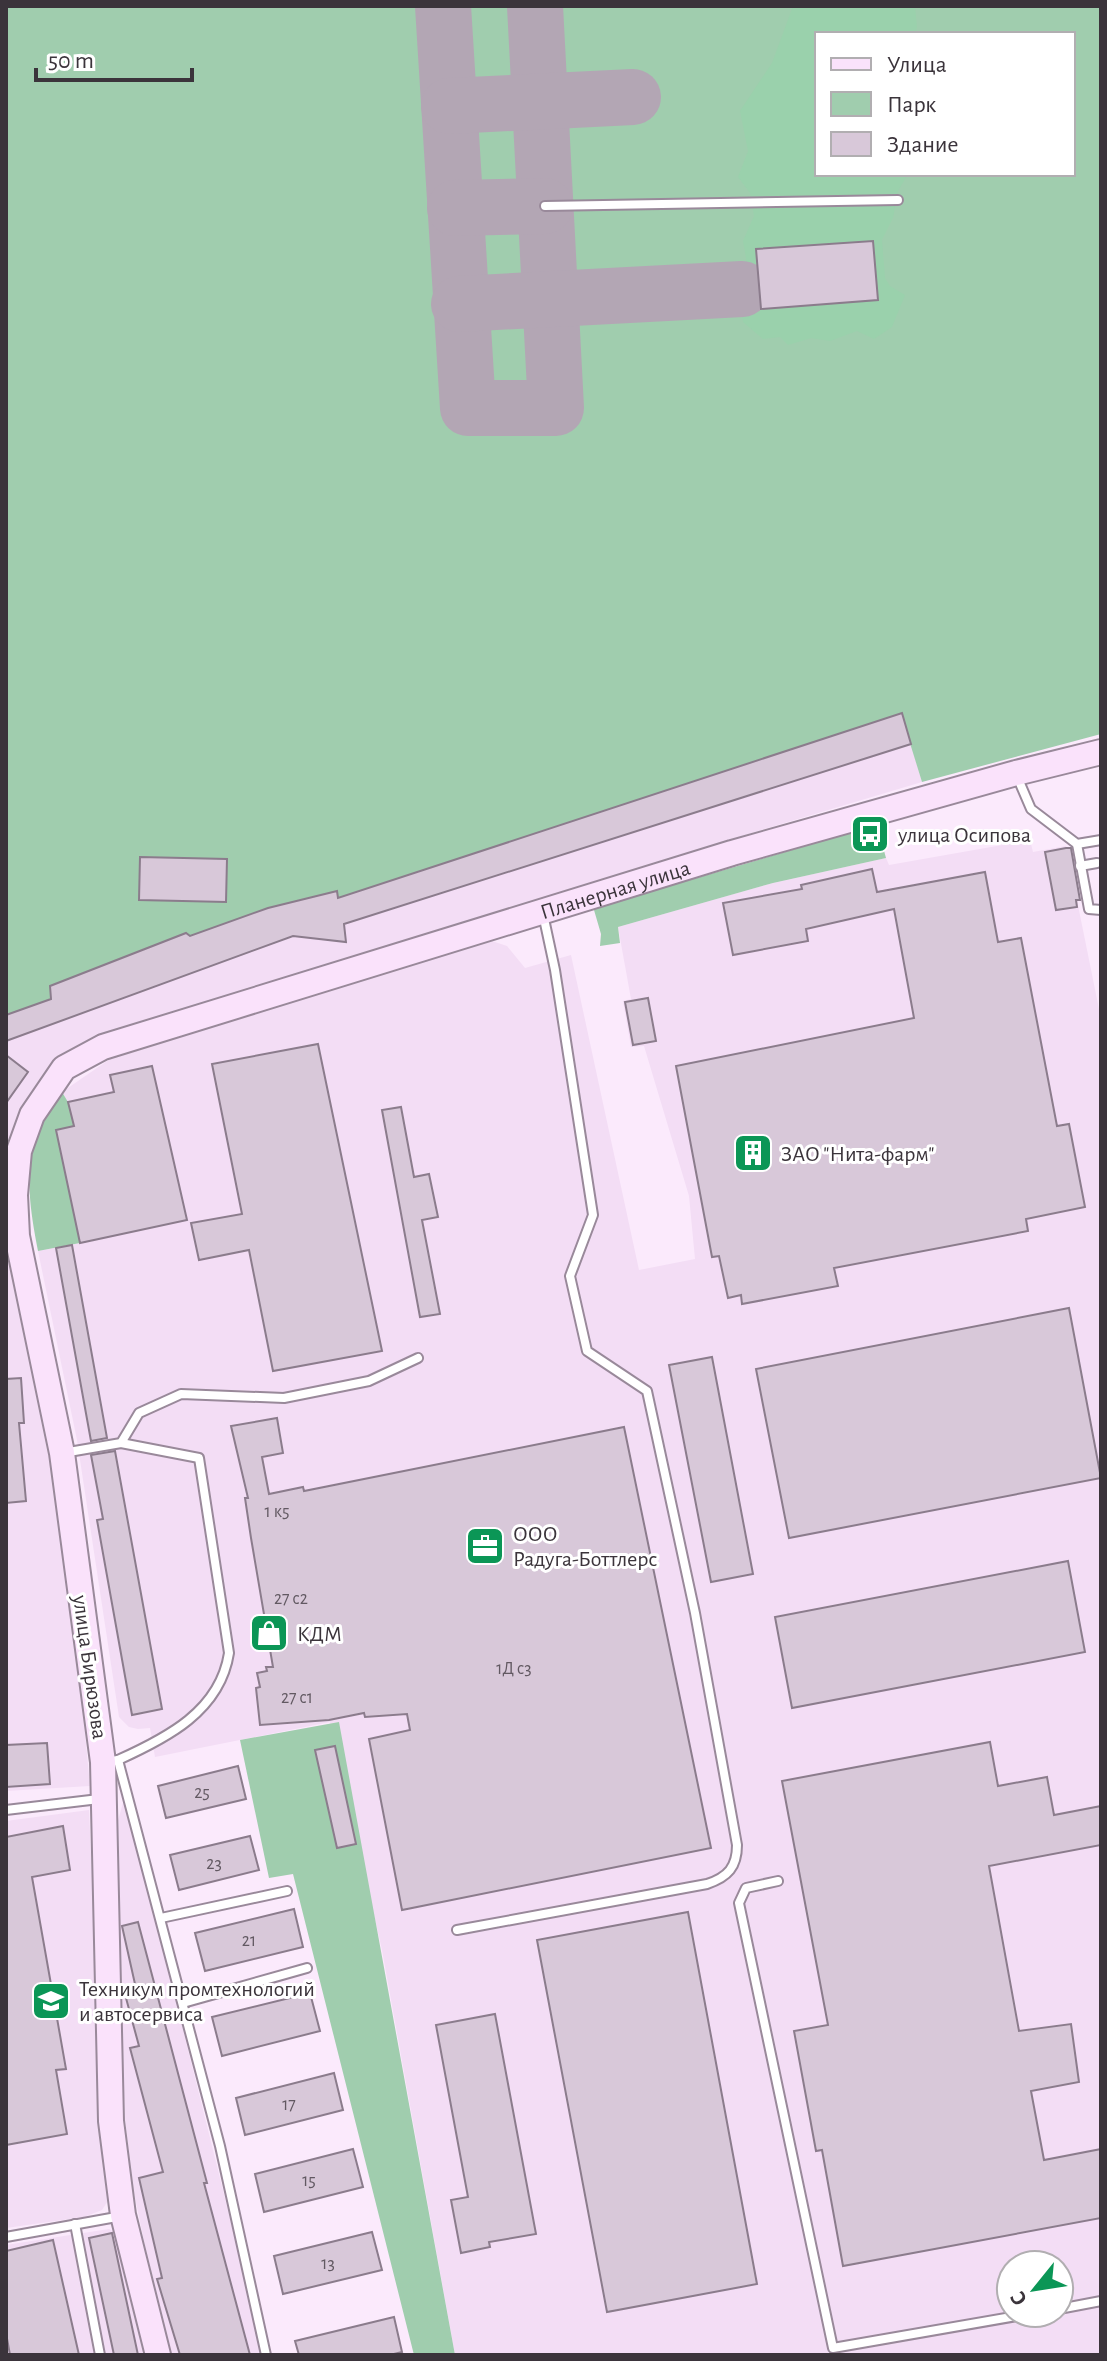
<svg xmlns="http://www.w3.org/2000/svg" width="1107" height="2361" viewBox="0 0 1107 2361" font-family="'Alegreya Sans',sans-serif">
  <rect width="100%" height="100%" fill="#fbeafc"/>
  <g fill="#f3ddf5" fill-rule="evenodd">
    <polygon points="902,713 922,782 728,840 132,1026 58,1059 20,1111 8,1149 6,1163 6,1015 50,986 186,933 268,908 337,891 339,898"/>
    <path d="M1030,840l3,12 33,-6 35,173v1336h-646l-73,-405 -52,-228 -175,35 -5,-29 -12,1 -9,-2 -10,-10 -42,-277 -39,-189 42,-8 -24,-113 12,-28 -6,-10 48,-33 27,-10 355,-108 15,5 18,22 46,-13 68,315 56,-11 -6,-63 -45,-150 -13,1 -8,-46 8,-2 -13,-72 155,-44 113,-25 3,7zM1011,2265h48v48h-48z"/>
    <polygon points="6,1243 46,1425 82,1700 90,1786 6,1791"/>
    <polygon points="125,1796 264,2355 171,2355 157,2304 132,2183 125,2119 117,1925 116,1827"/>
    <polygon points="89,1810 103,2121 111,2196 102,2210 84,2217 6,2228 6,1821"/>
    <polygon points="109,2229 116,2233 149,2355 6,2355 6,2245"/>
  </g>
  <g fill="#a0cdae" fill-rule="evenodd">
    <path d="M6,6h1095v728l-179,48 -21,-68 -563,184 -2,-7 -68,17 -78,28 -4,-3 -136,53 1,13 -45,16zM817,34h256v140h-256z"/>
    <polygon points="877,825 886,858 773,883 618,927 620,943 600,946 601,934 594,910 598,907"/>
    <path d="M62,1092l6,10 6,24 -18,4 24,113 -42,8c-6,-31 -13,-70 -5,-102 4,-20 18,-39 29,-57z"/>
    <polygon points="339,1722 455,2355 414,2355 293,1874 269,1878 240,1740"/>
  </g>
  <polygon fill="#9ad1ac" points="793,6 915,6 917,27 915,34 817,34 817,174 908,174 898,191 893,218 882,240 885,278 890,286 905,295 892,327 874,339 857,331 830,341 811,338 788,345 780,337 763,339 743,322 742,303 746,258 743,241 754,216 750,193 738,177 748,151 740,111 772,63"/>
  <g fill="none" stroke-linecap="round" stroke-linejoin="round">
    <g stroke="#b3a6b4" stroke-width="56">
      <polyline points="443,6 468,408 556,408 535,6"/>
      <polyline points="449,106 633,97"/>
      <polyline points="455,208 545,206"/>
      <polyline points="459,304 742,289"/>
    </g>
  </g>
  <g fill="#d8c8d9" stroke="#8b7c8c" stroke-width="2">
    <polygon points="873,241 878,300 761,309 756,249"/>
    <polygon points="902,713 911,744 344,924 346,942 293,936 6,1041 6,1015 51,999 50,986 186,933 190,936 268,908 337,891 338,898"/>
    <polygon points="1066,848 1071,848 1080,900 1076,900 1077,907 1056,910 1045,852"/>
    <polygon points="140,857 227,859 226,902 139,900"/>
    <polygon points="872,869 877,892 985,872 998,942 1021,938 1057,1126 1069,1124 1085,1207 1026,1219 1028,1231 834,1268 838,1286 742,1304 741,1295 728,1298 719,1256 712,1257 676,1066 914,1018 894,909 806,929 808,941 733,955 723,903 802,889 801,885"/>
    <polygon points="648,998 656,1041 633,1045 625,1002"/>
    <polygon points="318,1044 382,1351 273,1371 249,1250 199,1260 191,1223 242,1214 212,1064"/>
    <polygon points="6,1055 28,1072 6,1103"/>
    <polygon points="152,1066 187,1220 80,1243 56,1130 74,1126 68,1102 114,1092 110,1075"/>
    <polygon points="401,1107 414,1177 429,1174 438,1217 422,1220 440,1314 420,1317 382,1110"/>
    <polygon points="72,1245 107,1438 91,1441 56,1248"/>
    <polygon points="1069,1308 1101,1478 789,1538 756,1369"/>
    <polygon points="712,1357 753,1574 711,1582 669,1365"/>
    <polygon points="21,1378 24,1423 19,1423 26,1501 6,1503 6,1379"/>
    <polygon points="277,1418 283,1453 262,1457 269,1494 303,1487 304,1491 624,1427 711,1848 402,1910 369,1739 410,1730 407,1714 365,1717 364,1713 329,1720 260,1725 256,1688 260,1687 257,1673 267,1671 266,1667 273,1667 251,1538 245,1498 248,1498 231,1426"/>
    <polygon points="115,1451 162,1709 132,1715 97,1520 103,1519 91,1455"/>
    <polygon points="1068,1561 1085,1652 792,1708 775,1617"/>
    <polygon points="990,1742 998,1786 1047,1777 1054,1815 1101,1806 1101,1845 989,1866 1019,2031 1071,2024 1079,2082 1031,2091 1044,2160 1101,2149 1101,2218 843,2266 822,2150 816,2151 794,2031 828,2025 782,1781"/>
    <polygon points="47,1743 50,1784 6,1787 6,1745"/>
    <polygon points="335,1746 356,1844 337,1848 315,1750"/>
    <polygon points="238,1766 246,1799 166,1818 158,1786"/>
    <polygon points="63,1826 70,1870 32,1877 66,2069 56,2070 67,2134 6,2145 6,1837"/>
    <polygon points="250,1836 259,1870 179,1890 170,1855"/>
    <polygon points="294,1909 303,1947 205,1971 195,1933"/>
    <polygon points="688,1912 757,2284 607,2312 537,1940"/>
    <polygon points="138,1922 207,2183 204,2183 250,2355 180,2355 157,2279 162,2278 139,2178 163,2172 130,2048 139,2046 123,1987 135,1984 122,1926"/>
    <polygon points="310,1993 320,2031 222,2056 212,2017"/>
    <polygon points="495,2014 536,2234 489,2242 490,2247 461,2253 451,2200 468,2197 436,2025"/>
    <polygon points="334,2073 343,2110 245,2135 236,2098"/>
    <polygon points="353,2149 363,2187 264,2212 255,2174"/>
    <polygon points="372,2232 382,2270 283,2294 274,2256"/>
    <polygon points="112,2233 138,2355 114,2355 89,2238"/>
    <polygon points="53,2240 79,2355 10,2355 6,2333 6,2251"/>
    <polygon points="394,2317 402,2352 390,2355 299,2355 295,2341"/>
  </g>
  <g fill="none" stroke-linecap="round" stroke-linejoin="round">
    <defs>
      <g id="service">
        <polyline points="545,206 898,200"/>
        <polyline points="1016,774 1031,809 1077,844 1101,840"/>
        <polyline points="1077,844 1089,909 1101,910"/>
        <polyline points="1080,866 1097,863"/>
        <polyline points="63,1453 121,1443 139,1413 181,1394 284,1398 369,1381 418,1358"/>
        <path d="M118,1760c49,-22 102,-49 111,-107l-30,-195 -78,-15"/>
        <polyline points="105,1762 118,1760 220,2146 266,2355"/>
        <polyline points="6,1810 99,1799"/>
        <polyline points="778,1881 746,1888 739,1903 833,2348 1034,2313"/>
        <polyline points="161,1918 287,1891"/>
        <path d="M457,1930l250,-46c21,-7 30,-17 30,-39l-42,-232 -48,-222 -60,-40 -17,-75 23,-61 -38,-245 -12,-56"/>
        <polyline points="183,2003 307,1968"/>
        <polyline points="75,2224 100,2355"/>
        <polyline points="6,2237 122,2216"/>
        <polyline points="1059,2309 1101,2301"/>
      </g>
      <g id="secondary">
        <path id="s1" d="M158,2355l-35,-140 -12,-94 -8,-359 -41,-309 -45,-217 -2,-41 4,-44 13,-36 32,-47 39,-21 629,-194 284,-80 85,-21"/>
      </g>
    </defs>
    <use href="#service" stroke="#99899a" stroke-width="12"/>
    <use href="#secondary" stroke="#99899a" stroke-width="28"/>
    <use href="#service" stroke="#fff" stroke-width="8"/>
    <use href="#secondary" stroke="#fae2fb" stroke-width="24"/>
  </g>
  <defs>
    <symbol id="bus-square" viewBox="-11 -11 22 22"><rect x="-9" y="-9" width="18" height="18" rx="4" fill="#0b9656" stroke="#fff"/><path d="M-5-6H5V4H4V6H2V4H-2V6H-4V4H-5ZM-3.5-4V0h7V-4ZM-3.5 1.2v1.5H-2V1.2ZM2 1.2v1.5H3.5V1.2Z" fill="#fff"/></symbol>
    <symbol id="building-square" viewBox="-11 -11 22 22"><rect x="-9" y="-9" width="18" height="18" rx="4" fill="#0b9656" stroke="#fff"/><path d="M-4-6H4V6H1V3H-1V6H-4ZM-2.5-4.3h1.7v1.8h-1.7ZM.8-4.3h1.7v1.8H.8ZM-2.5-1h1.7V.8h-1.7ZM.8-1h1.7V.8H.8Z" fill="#fff"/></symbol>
    <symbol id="office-square" viewBox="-11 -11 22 22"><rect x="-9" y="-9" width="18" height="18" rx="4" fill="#0b9656" stroke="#fff"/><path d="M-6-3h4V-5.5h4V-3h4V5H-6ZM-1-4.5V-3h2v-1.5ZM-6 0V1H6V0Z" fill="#fff"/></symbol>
    <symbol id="shop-square" viewBox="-11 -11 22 22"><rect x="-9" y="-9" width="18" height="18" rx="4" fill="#0b9656" stroke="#fff"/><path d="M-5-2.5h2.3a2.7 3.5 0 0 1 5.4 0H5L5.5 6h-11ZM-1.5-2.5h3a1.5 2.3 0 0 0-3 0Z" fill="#fff"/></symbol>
    <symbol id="university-square" viewBox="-11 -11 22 22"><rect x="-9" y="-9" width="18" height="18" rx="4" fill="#0b9656" stroke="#fff"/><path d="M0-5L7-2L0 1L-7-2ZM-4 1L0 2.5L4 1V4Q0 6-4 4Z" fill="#fff"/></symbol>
  </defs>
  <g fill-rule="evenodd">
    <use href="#bus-square" x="848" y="812" width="44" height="44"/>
    <use href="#building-square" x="731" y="1131" width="44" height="44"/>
    <use href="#office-square" x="463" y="1524" width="44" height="44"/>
    <use href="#shop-square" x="247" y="1611" width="44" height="44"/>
    <use href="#university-square" x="29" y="1979" width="44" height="44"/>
  </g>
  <g text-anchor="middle" stroke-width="6" stroke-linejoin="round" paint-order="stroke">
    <g font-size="18" fill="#625962">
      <text x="277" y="1517">1 к5</text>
      <text x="291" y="1604">27 с2</text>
      <text x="514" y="1674">1Д с3</text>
      <text x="297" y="1703">27 с1</text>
      <text x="202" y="1798">25</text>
      <text x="214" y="1869">23</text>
      <text x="249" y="1946">21</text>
      <text x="289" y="2110">17</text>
      <text x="309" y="2186">15</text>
      <text x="328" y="2269">13</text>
    </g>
    <g font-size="22" fill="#3b343b" stroke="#fff" text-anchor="start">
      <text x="898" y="842">улица Осипова</text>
      <text x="781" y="1161">ЗАО "Нита-фарм"</text>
      <text x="513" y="1541">ООО<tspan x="513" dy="25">Радуга-Боттлерс</tspan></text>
      <text x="297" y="1641">КДМ</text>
      <text x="79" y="1996">Техникум промтехнологий<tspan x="79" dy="25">и автосервиса</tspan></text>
    </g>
    <g font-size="22" fill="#3b343b" stroke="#fff">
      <text dy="8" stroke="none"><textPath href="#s1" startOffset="1892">Планерная улица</textPath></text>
      <text transform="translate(91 1667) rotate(82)" y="8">улица Бирюзова</text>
    </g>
  </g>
  <rect width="1107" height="2361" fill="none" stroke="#3b343b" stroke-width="16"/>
  <rect x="815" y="32" width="260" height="144" fill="#ffffff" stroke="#b1aeb1" stroke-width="2"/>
  <rect x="831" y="58" width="40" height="12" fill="#fae2fb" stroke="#b1aeb1" stroke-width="2"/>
  <text x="887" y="72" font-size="24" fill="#3b343b">Улица</text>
  <rect x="831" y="92" width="40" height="24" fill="#a0cdae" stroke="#b1aeb1" stroke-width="2"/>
  <text x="887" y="112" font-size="24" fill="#3b343b">Парк</text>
  <rect x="831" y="132" width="40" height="24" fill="#d8c8d9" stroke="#b1aeb1" stroke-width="2"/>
  <text x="887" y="152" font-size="24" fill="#3b343b">Здание</text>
  <g transform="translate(1035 2289) rotate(240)"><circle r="38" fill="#ffffff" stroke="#b1aeb1" stroke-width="2"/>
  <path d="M0-6L14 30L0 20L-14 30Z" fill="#0b9656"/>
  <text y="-12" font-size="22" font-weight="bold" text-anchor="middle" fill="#3b343b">С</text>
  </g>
  <path d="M36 68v12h156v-12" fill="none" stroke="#3b343b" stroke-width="4"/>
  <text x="48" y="68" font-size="24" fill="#3b343b" stroke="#ffffff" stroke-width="6" paint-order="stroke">50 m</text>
</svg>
